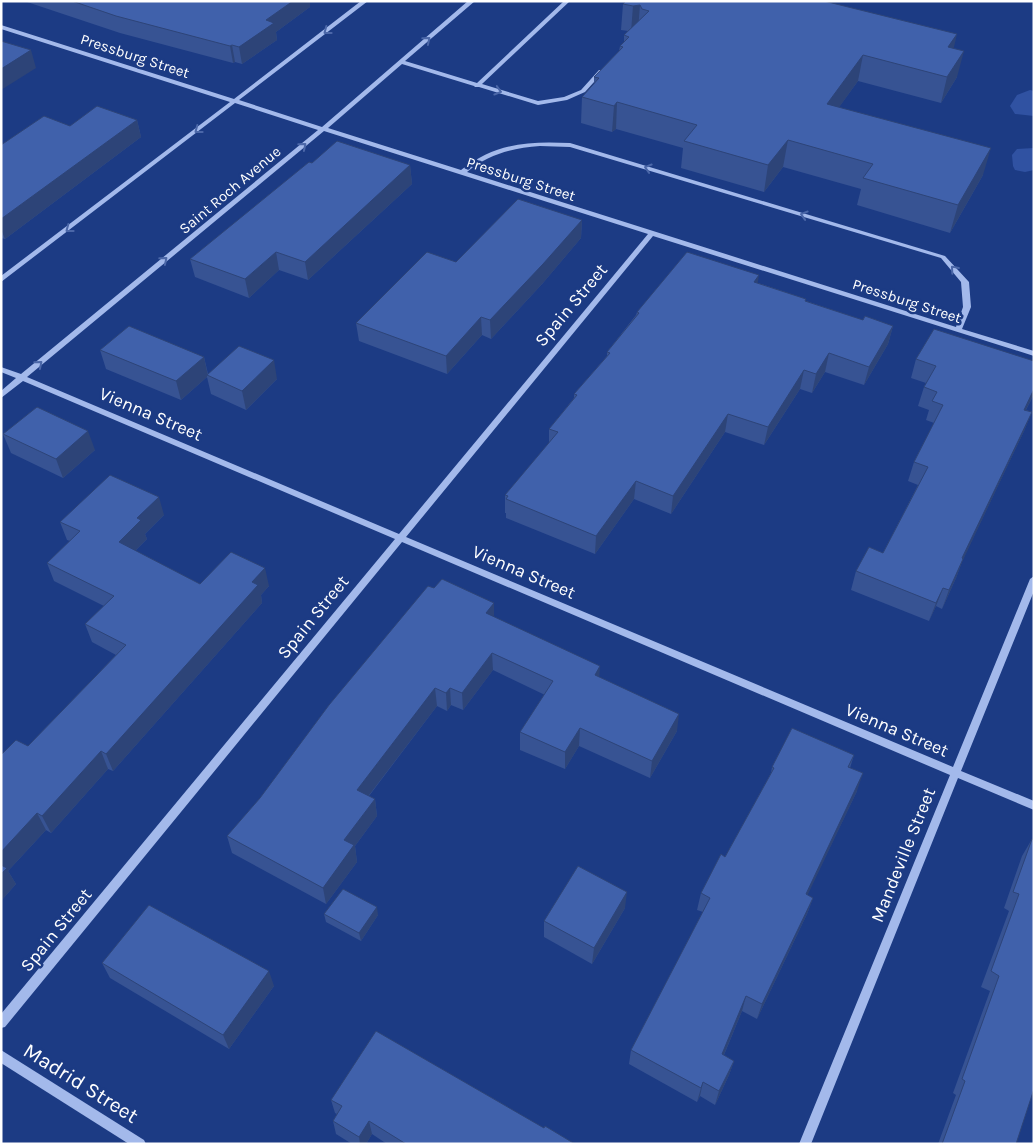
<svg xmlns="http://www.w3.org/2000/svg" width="1035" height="1145" viewBox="0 0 1035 1145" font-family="Karla,sans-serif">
  <rect width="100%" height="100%" fill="#1c3b84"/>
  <g fill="#3052a2">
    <polygon points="1030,90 1034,91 1034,116 1015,114 1010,106 1017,95"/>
    <polygon points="1034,148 1034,170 1025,172 1015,170 1013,166 1012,155 1017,149"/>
  </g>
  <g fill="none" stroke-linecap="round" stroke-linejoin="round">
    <g fill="#a3b9eb" fill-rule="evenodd">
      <path d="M361,1h7l-129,99 83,27 146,-126h7l-70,60 72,22 87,-82h6l-88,83 56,17 26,-4 17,-7 18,-20h4v2l-18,20 -18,8 -29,5 -59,-18h-4l-1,-1 -72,-22 -74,64 133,42c34,-27 67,-29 109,-27l375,113 24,26 2,25 -9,22 72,22v5l-381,-120 -247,301 547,230 77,-188 4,-3v15l-73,180 73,30v9l-76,-32 -147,366h-12l151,-369 -548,-233 -397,485 -4,1v-14l394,-475 -372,-158 -22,17v-7l15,-13 -15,-6v-5l20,7 297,-244 -83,-27 -234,179v-6l229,-174 -229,-73v-4l233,74zM324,131l324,103 -249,300 -372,-157zM540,146l30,1 371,111 20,24 2,25 -7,20 -489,-155c22,-18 45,-24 73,-26z"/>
      <polygon points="1,1050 144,1140 146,1144 129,1144 1,1063"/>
    </g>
  </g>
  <g fill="#375393">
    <polygon points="24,1 310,1 310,7 276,32 277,40 242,64 235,62 233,63 120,33"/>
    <polygon points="626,1 953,49 957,77 941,103 858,81 839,107 983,175 950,233 857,205 861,189 783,167 764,192 681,168 683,148 616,129 612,132 581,123 582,97 594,84 594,77 619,51 620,46 624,42 624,35 628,31 621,30 623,4"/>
    <polygon points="137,120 141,137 5,239 1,238 1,145 70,126"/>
    <polygon points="312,163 410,165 412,184 308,280 279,270 249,298 195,277 190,259"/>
    <polygon points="582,220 581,238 543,283 491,339 482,335 447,374 359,341 356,323 456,262"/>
    <polygon points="758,283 806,299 806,301 863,320 893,326 888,344 864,385 825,372 812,393 800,389 764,445 725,432 671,514 634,499 595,554 506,518 506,513 505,513 505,495 549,444 549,429 574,398 574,394 607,356 607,352 636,315 637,312"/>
    <polygon points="100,350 204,357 208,374 277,379 246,410 211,394 207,377 181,400 106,369"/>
    <polygon points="916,359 1034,361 1034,394 1026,410 1032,412 1024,431 963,559 956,578 942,609 936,606 929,621 851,590 856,571 883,553 918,485 908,481 914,462 934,423 926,420 929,410 918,406 924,387 926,383 911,378"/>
    <polygon points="3,434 95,450 63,478 11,453"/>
    <polygon points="164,515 145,534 147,539 135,551 200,584 269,586 261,595 262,603 113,771 108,769 51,833 46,830 8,871 16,884 1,901 28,746 116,655 92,642 85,624 104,606 54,581 47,563 70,541 67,540 60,522"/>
    <polygon points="494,617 599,677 677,731 650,778 579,746 565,769 520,750 520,732 545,695 493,670 463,710 451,705 447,711 437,706 369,796 375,799 377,816 355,846 357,862 326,904 232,853 227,836"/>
    <polygon points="854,755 850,768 857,791 807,895 813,898 807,914 757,1019 742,1011 724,1055 734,1061 729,1075 715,1105 700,1096 697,1102 629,1064 631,1050 703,912 697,910 701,893 725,857 771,773 772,767"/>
    <polygon points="1032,839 1016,1144 938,1144 956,1095 953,1093 990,991 981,987 1009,911 1004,908 1022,856"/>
    <polygon points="625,908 592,964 544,937 544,921"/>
    <polygon points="324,914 378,915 361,941 326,922"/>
    <polygon points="102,963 274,986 229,1049 110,978"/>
    <polygon points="331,1100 544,1128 575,1144 387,1144 372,1134 366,1144 352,1144 336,1134 333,1121 337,1114 335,1113"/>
  </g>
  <g fill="#2d4478">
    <polygon points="293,1 310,1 310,7 276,32 277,40 242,64 239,47 266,20"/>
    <polygon points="640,5 638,30 631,32 633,6"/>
    <polygon points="957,34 951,60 948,47"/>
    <polygon points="232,45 235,62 233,63 230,46"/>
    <polygon points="31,50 36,68 1,90 1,69"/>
    <polygon points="964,51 957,77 941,103 947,77"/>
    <polygon points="863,55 858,81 822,131 827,104"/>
    <polygon points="617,102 616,129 612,132 614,106"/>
    <polygon points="137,120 141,137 5,239 1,229 1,219"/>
    <polygon points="788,140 783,167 764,192 768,165"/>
    <polygon points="991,148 983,175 950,233 958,205"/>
    <polygon points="410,165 412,184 308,280 305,262"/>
    <polygon points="582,220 581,238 543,283 491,339 490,320"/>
    <polygon points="276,252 279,270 249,298 245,279"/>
    <polygon points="759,275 756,294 754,282"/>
    <polygon points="481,317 482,335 447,374 446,356"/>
    <polygon points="893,326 888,344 864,385 869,367"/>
    <polygon points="829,353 825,372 812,393 816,374"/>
    <polygon points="204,357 208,376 207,375 207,377 181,400 176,381"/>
    <polygon points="274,360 277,379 246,410 242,391"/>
    <polygon points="804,370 800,389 764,445 768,427"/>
    <polygon points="1034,389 1034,394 1016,429 1024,410"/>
    <polygon points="1032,412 1024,431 955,577 962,558"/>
    <polygon points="728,414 725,432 671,514 673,496"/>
    <polygon points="88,431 95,450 63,478 56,459"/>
    <polygon points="636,481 634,499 595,554 596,536"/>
    <polygon points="159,497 164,515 145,534 147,539 125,561 119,542 137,518"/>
    <polygon points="963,559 956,578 942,609 949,590"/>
    <polygon points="265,568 269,586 261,595 262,603 113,771 106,754 252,582"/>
    <polygon points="943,588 936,606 929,621 936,603"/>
    <polygon points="494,603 494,621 486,613"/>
    <polygon points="492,653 493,670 463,710 462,693"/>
    <polygon points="600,666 599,684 595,675"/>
    <polygon points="435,688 437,706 360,807 357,790"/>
    <polygon points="450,688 451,705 447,711 446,693"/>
    <polygon points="679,714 677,731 650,778 652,761"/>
    <polygon points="580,728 579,746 565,769 565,752"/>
    <polygon points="101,751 108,769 51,833 42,816"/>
    <polygon points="863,773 857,791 800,911 806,894"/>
    <polygon points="375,799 377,816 355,846 357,862 326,904 323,888 344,840"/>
    <polygon points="37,813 46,830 8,871 16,884 1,901 1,852"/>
    <polygon points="627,892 625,908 592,964 594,948"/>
    <polygon points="813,898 807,914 757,1019 762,1004"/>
    <polygon points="377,907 378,915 361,941 359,933"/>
    <polygon points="269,971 274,986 229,1049 223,1035"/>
    <polygon points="746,996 742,1011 718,1069 722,1054"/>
    <polygon points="734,1061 729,1075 715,1105 719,1091"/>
    <polygon points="703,1082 700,1096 697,1102 701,1088"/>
    <polygon points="369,1121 372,1134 366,1144 360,1144 359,1137"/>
  </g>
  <g fill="#4061ab" stroke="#2d4478">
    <polygon points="72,1 293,1 266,20 274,23 239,47 232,45 230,46 116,16"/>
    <polygon points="626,1 824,1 957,34 948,47 964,51 947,77 863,55 827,104 991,148 958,205 863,178 873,164 788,140 768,165 684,141 697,125 617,102 614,106 582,97 599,78 594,77 623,47 620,46 629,37 624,35 649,11 642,9 640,5 633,6 623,4"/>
    <polygon points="1,41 31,50 1,69"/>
    <polygon points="97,106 137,120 1,219 1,145 44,116 70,126"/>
    <polygon points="337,141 410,165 305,262 276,252 245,279 190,259 309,162 312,163"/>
    <polygon points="518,199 582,220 543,264 490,320 481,317 446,356 356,323 427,252 456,262"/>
    <polygon points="687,252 759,275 754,282 806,299 805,301 863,320 865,316 893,326 869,367 829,353 816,374 804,370 768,427 728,414 673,496 636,481 596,536 506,499 508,496 505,495 558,432 549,429 577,395 574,394 610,353 607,352 639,313 637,312"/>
    <polygon points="129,326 204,357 176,381 100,350"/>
    <polygon points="934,329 1034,361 1034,389 1024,410 1032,412 962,558 963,559 949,590 943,588 936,603 856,571 869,547 883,553 928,467 914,462 943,405 932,401 937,392 924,387 936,366 916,359"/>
    <polygon points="239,346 274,360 242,391 207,375"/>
    <polygon points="37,407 88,431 56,459 3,434"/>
    <polygon points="110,475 159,497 137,518 141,520 119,542 200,584 231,552 265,568 252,582 258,585 106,754 101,751 42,816 37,813 1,852 1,755 16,740 28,746 126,645 85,624 114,596 47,563 80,531 60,522"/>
    <polygon points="442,579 494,603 486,613 600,666 595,675 679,714 652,761 580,728 565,752 520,732 553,681 492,653 462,693 450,688 446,693 435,688 357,790 375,799 344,840 354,845 323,888 227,836 260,798 329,705 428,586 434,588"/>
    <polygon points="792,728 854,755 848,767 863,773 806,894 813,898 762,1004 746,996 722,1054 734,1061 719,1091 703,1082 701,1088 631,1050 710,898 701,893 721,854 725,857 774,768 772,767"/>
    <polygon points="1032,839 1034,840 1034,1089 1016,1144 942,1144 965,1081 962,1079 999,976 991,971 1019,894 1013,892"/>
    <polygon points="1,865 7,868 1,874"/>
    <polygon points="578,866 627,892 594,948 544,921"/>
    <polygon points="343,889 377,907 359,933 324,914"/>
    <polygon points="149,905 269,971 223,1035 102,963"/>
    <polygon points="376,1031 544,1128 545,1126 575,1144 406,1144 369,1121 359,1137 333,1121 342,1106 331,1100"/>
  </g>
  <defs><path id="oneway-chevron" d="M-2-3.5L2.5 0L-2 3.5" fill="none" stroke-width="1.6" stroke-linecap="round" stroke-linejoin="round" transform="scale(1.25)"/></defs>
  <g stroke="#4b67a8">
    <use href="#oneway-chevron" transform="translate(327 31) rotate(143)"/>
    <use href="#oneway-chevron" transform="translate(427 40) rotate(-40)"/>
    <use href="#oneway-chevron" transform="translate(498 91) rotate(16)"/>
    <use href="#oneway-chevron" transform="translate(198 130) rotate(143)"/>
    <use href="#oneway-chevron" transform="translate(303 146) rotate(-40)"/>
    <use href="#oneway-chevron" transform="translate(648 168) rotate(-163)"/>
    <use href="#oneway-chevron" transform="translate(804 215) rotate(-163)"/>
    <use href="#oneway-chevron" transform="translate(69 229) rotate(143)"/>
    <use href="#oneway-chevron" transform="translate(164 260) rotate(-40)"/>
    <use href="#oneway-chevron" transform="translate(954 269) rotate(-131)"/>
    <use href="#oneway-chevron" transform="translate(39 364) rotate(-40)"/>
  </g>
  <g text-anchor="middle" stroke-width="5" stroke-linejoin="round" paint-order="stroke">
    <g font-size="15" fill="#fff" stroke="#1c3b84">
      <text transform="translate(135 56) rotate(18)" y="5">Pressburg Street</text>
      <text transform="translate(521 179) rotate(18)" y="5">Pressburg Street</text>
      <text transform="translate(230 190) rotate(-40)" y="5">Saint Roch Avenue</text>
      <text transform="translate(907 301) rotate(18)" y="5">Pressburg Street</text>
    </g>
    <g font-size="18" fill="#fff" stroke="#1c3b84">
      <text transform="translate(571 305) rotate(-50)" y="6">Spain Street</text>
      <text transform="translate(151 414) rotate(23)" y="6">Vienna Street</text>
      <text transform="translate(524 572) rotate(23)" y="6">Vienna Street</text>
      <text transform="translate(313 617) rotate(-51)" y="6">Spain Street</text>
      <text transform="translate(897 730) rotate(23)" y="6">Vienna Street</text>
      <text transform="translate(903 855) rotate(-68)" y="6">Mandeville Street</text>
      <text transform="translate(56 930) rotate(-51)" y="6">Spain Street</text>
    </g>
    <g font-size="21" fill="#fff" stroke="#1c3b84">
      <text transform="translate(81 1083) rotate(32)" y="7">Madrid Street</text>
    </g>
  </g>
  <rect width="1035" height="1145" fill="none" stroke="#ffffff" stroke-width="5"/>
</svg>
